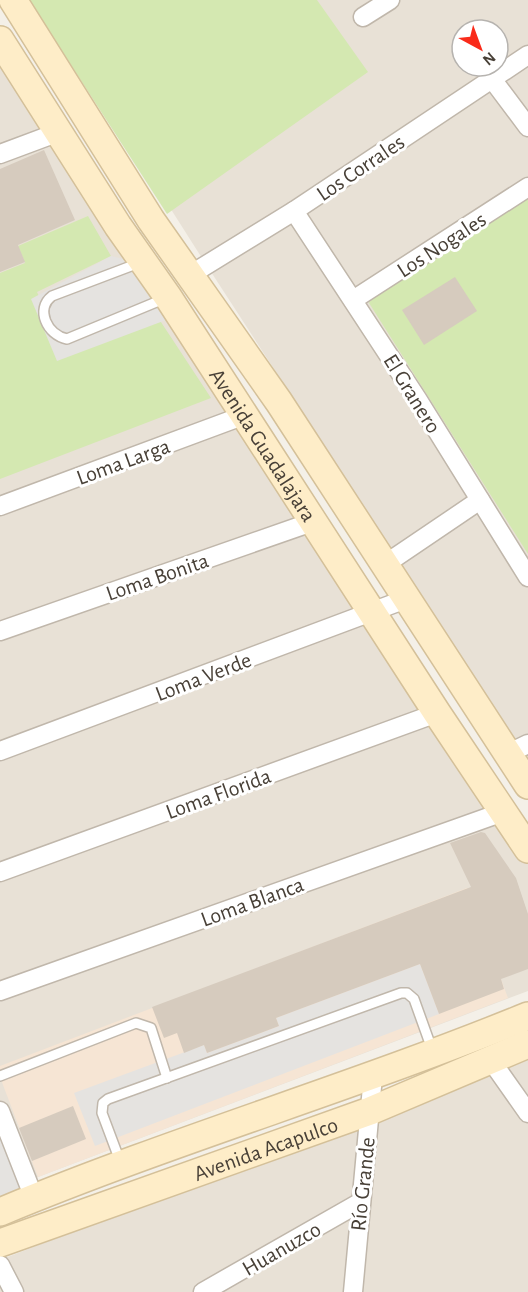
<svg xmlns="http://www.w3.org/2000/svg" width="528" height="1292" viewBox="0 0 528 1292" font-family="'Alegreya Sans',sans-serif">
  <rect width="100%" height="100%" fill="#f4f0e8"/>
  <g fill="#e8e1d6" fill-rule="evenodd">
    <path d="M38,0h490v760l-328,-505zM462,30h36v36h-36z"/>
    <polygon points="0,43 528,857 528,991 38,1177 21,1190 0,1199"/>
    <polygon points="528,1055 528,1292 0,1292 0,1260"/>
  </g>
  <polygon fill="#f6e5d4" points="467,888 508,998 38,1177 0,1077 0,1066"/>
  <g fill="#d4e8b1">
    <polygon points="29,0 317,0 368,72 167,214"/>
    <polygon points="528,191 528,554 369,303 371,297"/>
    <polygon points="88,216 111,256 37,292 65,352 155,313 211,398 0,479 0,273 25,263 18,246"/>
  </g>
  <g fill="#e5e3e0">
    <polygon points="111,256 128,260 166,320 57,361 31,299"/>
    <polygon points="420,964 439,1014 95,1146 74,1093 204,1045 207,1053 279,1026 276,1018"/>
    <polygon points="0,1133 21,1190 0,1199"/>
  </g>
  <g fill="#d6cbbe">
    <polygon points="44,150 75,220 18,245 25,262 0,272 0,169"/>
    <polygon points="455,277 477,311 424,345 402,310"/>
    <polygon points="481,832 485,833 516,878 528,914 528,969 501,979 504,989 439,1014 420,964 276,1018 279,1026 207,1053 204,1045 184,1053 177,1033 164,1038 152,1007 471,887 450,843"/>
    <polygon points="73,1106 86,1139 32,1161 19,1128"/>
  </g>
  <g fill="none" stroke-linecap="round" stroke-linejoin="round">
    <defs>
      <g id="lane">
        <path d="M139,263l-87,33c-17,13 -5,39 15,43l99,-41"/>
        <polyline points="0,1076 136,1023 151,1028 167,1078"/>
        <polyline points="120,1161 102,1113 103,1103 108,1099 401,993 407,993 414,999 433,1052"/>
      </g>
      <g id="street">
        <polyline points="363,17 390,0"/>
        <polyline points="492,79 528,127"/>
        <polyline points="0,154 59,132"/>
        <polyline points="294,211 418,400 528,577"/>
        <polyline points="190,275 294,211 528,55"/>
        <polyline points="353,300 528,187"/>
        <polyline points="0,506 245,415"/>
        <polyline points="384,565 480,500"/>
        <polyline points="0,631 315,521"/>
        <polyline points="0,751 406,599"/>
        <polyline points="507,754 528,744"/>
        <polyline points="0,872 437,713"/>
        <polyline points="0,991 503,812"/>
        <polyline points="490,1059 528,1113"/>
        <polyline points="0,1111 34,1198"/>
        <polyline points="0,1265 14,1292"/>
        <polyline points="203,1292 359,1203"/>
        <polyline points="353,1292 373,1076"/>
      </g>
      <g id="secondary">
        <polyline points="13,0 151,220 279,402 528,785"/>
        <path id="s1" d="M0,40l118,186 50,71 269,416 91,136"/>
        <path d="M0,1212c173,-72 354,-125 528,-196"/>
        <path id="s2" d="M0,1243l370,-132 158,-67"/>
      </g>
    </defs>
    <use href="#lane" stroke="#c0b7ab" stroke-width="12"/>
    <use href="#street" stroke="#c0b7ab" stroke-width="21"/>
    <use href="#secondary" stroke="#d4c099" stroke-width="30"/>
    <use href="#lane" stroke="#fff" stroke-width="9"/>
    <use href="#street" stroke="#fff" stroke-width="18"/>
    <use href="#secondary" stroke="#feedc8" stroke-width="27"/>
  </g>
  <g text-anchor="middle" stroke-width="6" stroke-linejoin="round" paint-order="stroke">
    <g font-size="22" fill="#484037" stroke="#fff">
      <text transform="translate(360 167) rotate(-34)" y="8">Los Corrales</text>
      <text transform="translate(441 244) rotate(-33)" y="8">Los Nogales</text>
      <text transform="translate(413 393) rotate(58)" y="8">El Granero</text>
      <text dy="8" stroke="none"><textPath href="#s1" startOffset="483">Avenida Guadalajara</textPath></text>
      <text transform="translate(123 461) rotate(-20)" y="8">Loma Larga</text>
      <text transform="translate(157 576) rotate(-19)" y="8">Loma Bonita</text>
      <text transform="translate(203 676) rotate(-21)" y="8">Loma Verde</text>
      <text transform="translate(218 793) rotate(-20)" y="8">Loma Florida</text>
      <text transform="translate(252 901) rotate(-20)" y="8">Loma Blanca</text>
      <text dy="8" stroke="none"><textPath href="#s2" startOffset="282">Avenida Acapulco</textPath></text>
      <text transform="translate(362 1184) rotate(-84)" y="8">Río Grande</text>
      <text transform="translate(281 1248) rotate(-30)" y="8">Huanuzco</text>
    </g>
  </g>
  <g transform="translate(480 48) rotate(139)"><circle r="28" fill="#ffffff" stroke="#b6b3af" stroke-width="1.5"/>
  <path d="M0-4.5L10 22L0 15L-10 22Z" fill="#f92b1a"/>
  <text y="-9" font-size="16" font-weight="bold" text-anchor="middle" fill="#484037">N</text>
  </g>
</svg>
